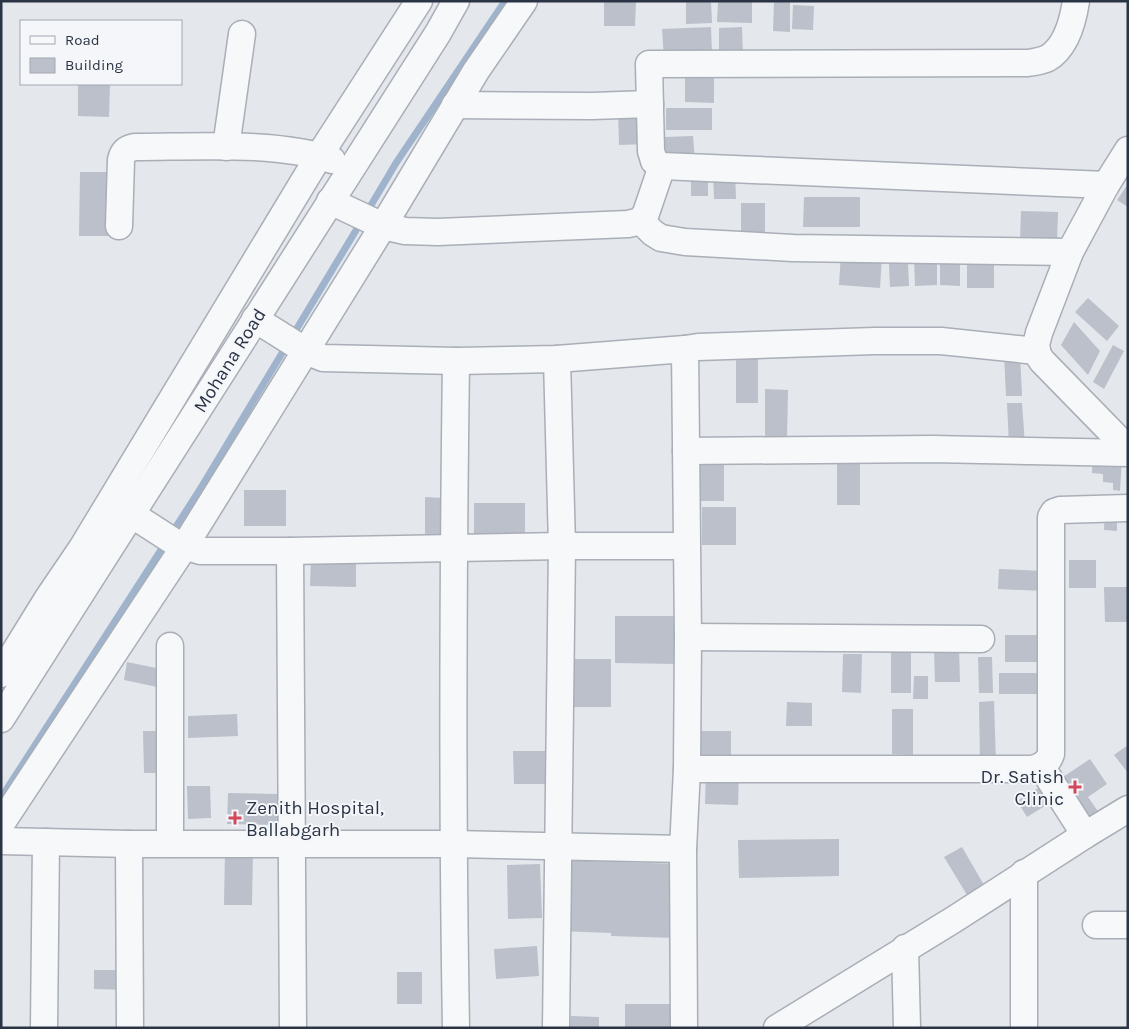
<svg xmlns="http://www.w3.org/2000/svg" width="1129" height="1029" viewBox="0 0 1129 1029" font-family="Karla,sans-serif">
  <rect width="100%" height="100%" fill="#e4e7ec"/>
  <g fill="none" stroke-linecap="round" stroke-linejoin="round">
    <g stroke="#9fb4cc" stroke-width="7">
      <polyline points="367,212 396,163 505,1"/>
      <polyline points="1,798 199,491 361,222"/>
    </g>
  </g>
  <g fill="#bbc0ca">
    <polygon points="604,1 636,1 635,26 604,26"/>
    <polygon points="711,1 712,23 686,24 686,2"/>
    <polygon points="774,1 790,1 790,32 773,31"/>
    <polygon points="718,2 752,2 752,23 717,22"/>
    <polygon points="793,5 814,6 813,30 792,29"/>
    <polygon points="711,27 712,56 664,58 662,29"/>
    <polygon points="742,27 743,57 719,58 719,28"/>
    <polygon points="685,78 714,78 714,103 685,102"/>
    <polygon points="78,84 110,84 109,117 78,116"/>
    <rect x="666" y="108" width="46" height="22"/>
    <polygon points="618,110 646,110 646,144 619,145"/>
    <polygon points="693,136 695,163 666,165 664,137"/>
    <rect x="691" y="169" width="17" height="27"/>
    <polygon points="713,170 735,170 736,199 714,199"/>
    <polygon points="80,172 116,172 115,236 79,236"/>
    <polygon points="1128,184 1128,207 1117,200"/>
    <polygon points="804,197 860,197 860,227 803,227"/>
    <rect x="741" y="203" width="24" height="32"/>
    <polygon points="1021,211 1058,212 1057,243 1020,242"/>
    <polygon points="841,253 882,256 880,288 839,285"/>
    <polygon points="914,258 937,258 937,285 915,286"/>
    <polygon points="940,258 960,259 960,286 940,285"/>
    <rect x="967" y="258" width="27" height="30"/>
    <polygon points="908,263 909,286 890,287 889,264"/>
    <polygon points="1088,298 1119,326 1107,341 1075,312"/>
    <polygon points="1074,322 1100,351 1088,375 1061,345"/>
    <polygon points="1113,345 1124,351 1104,389 1093,382"/>
    <rect x="736" y="352" width="22" height="51"/>
    <polygon points="1020,353 1022,396 1006,396 1004,354"/>
    <polygon points="765,389 788,390 787,438 765,437"/>
    <polygon points="1007,403 1022,403 1025,445 1009,446"/>
    <rect x="837" y="452" width="23" height="53"/>
    <rect x="693" y="454" width="31" height="47"/>
    <polygon points="1093,454 1122,456 1120,491 1113,490 1113,483 1103,482 1103,474 1092,473"/>
    <rect x="244" y="490" width="42" height="36"/>
    <polygon points="425,497 443,498 443,542 425,542"/>
    <rect x="474" y="503" width="51" height="31"/>
    <rect x="702" y="507" width="34" height="38"/>
    <polygon points="1105,510 1117,510 1117,531 1104,530"/>
    <polygon points="311,557 356,558 356,587 310,586"/>
    <rect x="1069" y="560" width="27" height="28"/>
    <polygon points="999,569 1044,571 1043,591 998,589"/>
    <polygon points="1104,587 1128,587 1128,622 1105,622"/>
    <polygon points="615,616 679,616 678,664 615,663"/>
    <rect x="1005" y="635" width="32" height="27"/>
    <rect x="891" y="644" width="20" height="49"/>
    <polygon points="959,647 960,682 935,682 934,648"/>
    <polygon points="843,654 862,654 861,693 842,692"/>
    <polygon points="978,657 992,657 993,693 979,693"/>
    <rect x="569" y="659" width="42" height="48"/>
    <polygon points="127,662 166,670 162,688 124,680"/>
    <rect x="999" y="673" width="46" height="21"/>
    <polygon points="914,676 928,676 928,699 913,699"/>
    <polygon points="994,701 996,763 980,764 979,702"/>
    <polygon points="787,702 812,703 812,726 786,726"/>
    <polygon points="892,709 913,709 913,755 892,754"/>
    <polygon points="237,714 238,736 188,738 188,716"/>
    <polygon points="143,731 167,731 168,773 144,773"/>
    <rect x="700" y="731" width="31" height="38"/>
    <polygon points="1128,745 1128,773 1114,755"/>
    <polygon points="513,751 552,751 552,784 514,784"/>
    <polygon points="1090,759 1107,784 1088,797 1104,820 1087,831 1054,783"/>
    <polygon points="706,772 739,773 738,805 705,804"/>
    <polygon points="1043,785 1053,801 1027,817 1017,801"/>
    <polygon points="187,786 210,786 211,818 188,819"/>
    <polygon points="228,793 278,794 278,825 227,824"/>
    <polygon points="839,839 839,876 739,878 738,840"/>
    <polygon points="962,847 984,885 967,895 944,857"/>
    <polygon points="225,850 253,850 252,905 224,905"/>
    <polygon points="560,860 678,864 676,938 611,936 611,933 558,931"/>
    <polygon points="540,864 542,918 508,919 507,865"/>
    <polygon points="537,946 539,976 496,979 494,949"/>
    <polygon points="94,970 128,970 128,990 94,989"/>
    <rect x="397" y="972" width="25" height="32"/>
    <rect x="625" y="1004" width="53" height="24"/>
    <polygon points="571,1016 599,1017 599,1028 570,1028"/>
  </g>
  <g fill="none" stroke-linecap="round" stroke-linejoin="round">
    <defs>
      <g id="minor">
        <path d="M1076,1c-3,20 -10,46 -28,57 -6,3 -13,4 -20,5l-379,1 2,87 3,10 8,5 444,19"/>
        <polyline points="455,105 592,106 650,104"/>
        <polyline points="226,147 242,34"/>
        <polyline points="1128,150 1106,185 1070,252 1039,333 1036,345 1038,355 1042,361 1128,449"/>
        <polyline points="330,201 383,226 405,231 438,232 628,224 641,221 646,213 662,166"/>
        <polyline points="641,221 653,233 661,238 685,242 793,248 1070,252"/>
        <path d="M119,226l2,-66c2,-9 5,-11 14,-13 60,0 142,-6 197,13"/>
        <polyline points="255,319 306,351 323,358 456,361 557,359 685,349 688,637 687,769 683,849 684,1028"/>
        <polyline points="685,349 698,347 875,341 941,341 1037,351"/>
        <path d="M456,361c-3,222 -4,444 0,667"/>
        <polyline points="686,451 932,449 1128,453"/>
        <polyline points="131,514 176,543 200,551 290,551 562,546 686,546"/>
        <polyline points="290,551 293,1028"/>
        <polyline points="688,637 981,639"/>
        <polyline points="1,674 48,598 82,548 319,156 419,1"/>
        <polyline points="1,719 438,33 456,1"/>
        <polyline points="1041,766 1085,835"/>
        <path d="M687,769h345c9,-2 16,-6 19,-15v-237l3,-5 6,-2 68,-2"/>
        <polyline points="1,824 184,547 383,226 476,71 524,1"/>
        <polyline points="1,841 129,844 453,844 683,849"/>
        <polyline points="170,843 170,646"/>
        <polyline points="129,844 130,1028"/>
        <polyline points="1024,873 1024,1028"/>
        <polyline points="1096,925 1128,925"/>
        <polyline points="905,948 907,1028"/>
        <polyline points="44,1028 46,842"/>
        <polyline points="556,1028 562,546 557,359"/>
        <polyline points="777,1028 953,920 1085,835 1128,809"/>
      </g>
    </defs>
    <use href="#minor" stroke="#a9aeb7" stroke-width="29"/>
    <use href="#minor" stroke="#f7f8fa" stroke-width="26"/>
  </g>
  <g fill="#d1495b" stroke="#f4f6f9" stroke-width="2">
    <path d="M1072.5 779.5h5v5h5v5h-5v5h-5v-5h-5v-5h5z"/>
    <path d="M232.5 810.5h5v5h5v5h-5v5h-5v-5h-5v-5h5z"/>
  </g>
  <g text-anchor="middle" stroke-width="4" stroke-linejoin="round" paint-order="stroke">
    <g font-size="19" fill="#2b3445" stroke="#f4f6f9">
      <text transform="translate(229 360) rotate(-58)" y="7">Mohana Road</text>
    </g>
    <g font-size="19" fill="#2b3445" stroke="#f4f6f9" text-anchor="end">
      <text x="1064" y="783">Dr. Satish<tspan x="1064" dy="22">Clinic</tspan></text>
      <text x="246" y="814" text-anchor="start">Zenith Hospital,<tspan x="246" dy="22">Ballabgarh</tspan></text>
    </g>
  </g>
  <rect width="1129" height="1029" fill="none" stroke="#2b3445" stroke-width="5"/>
  <rect x="20" y="20" width="162" height="65" fill="#f4f6f9" stroke="#a4a8b1"/>
  <rect x="30" y="36" width="25" height="8" fill="#f7f8fa" stroke="#a4a8b1"/>
  <text x="65" y="45" font-size="15" fill="#2b3445">Road</text>
  <rect x="30" y="58" width="25" height="15" fill="#bbc0ca" stroke="#a4a8b1"/>
  <text x="65" y="70" font-size="15" fill="#2b3445">Building</text>
</svg>
